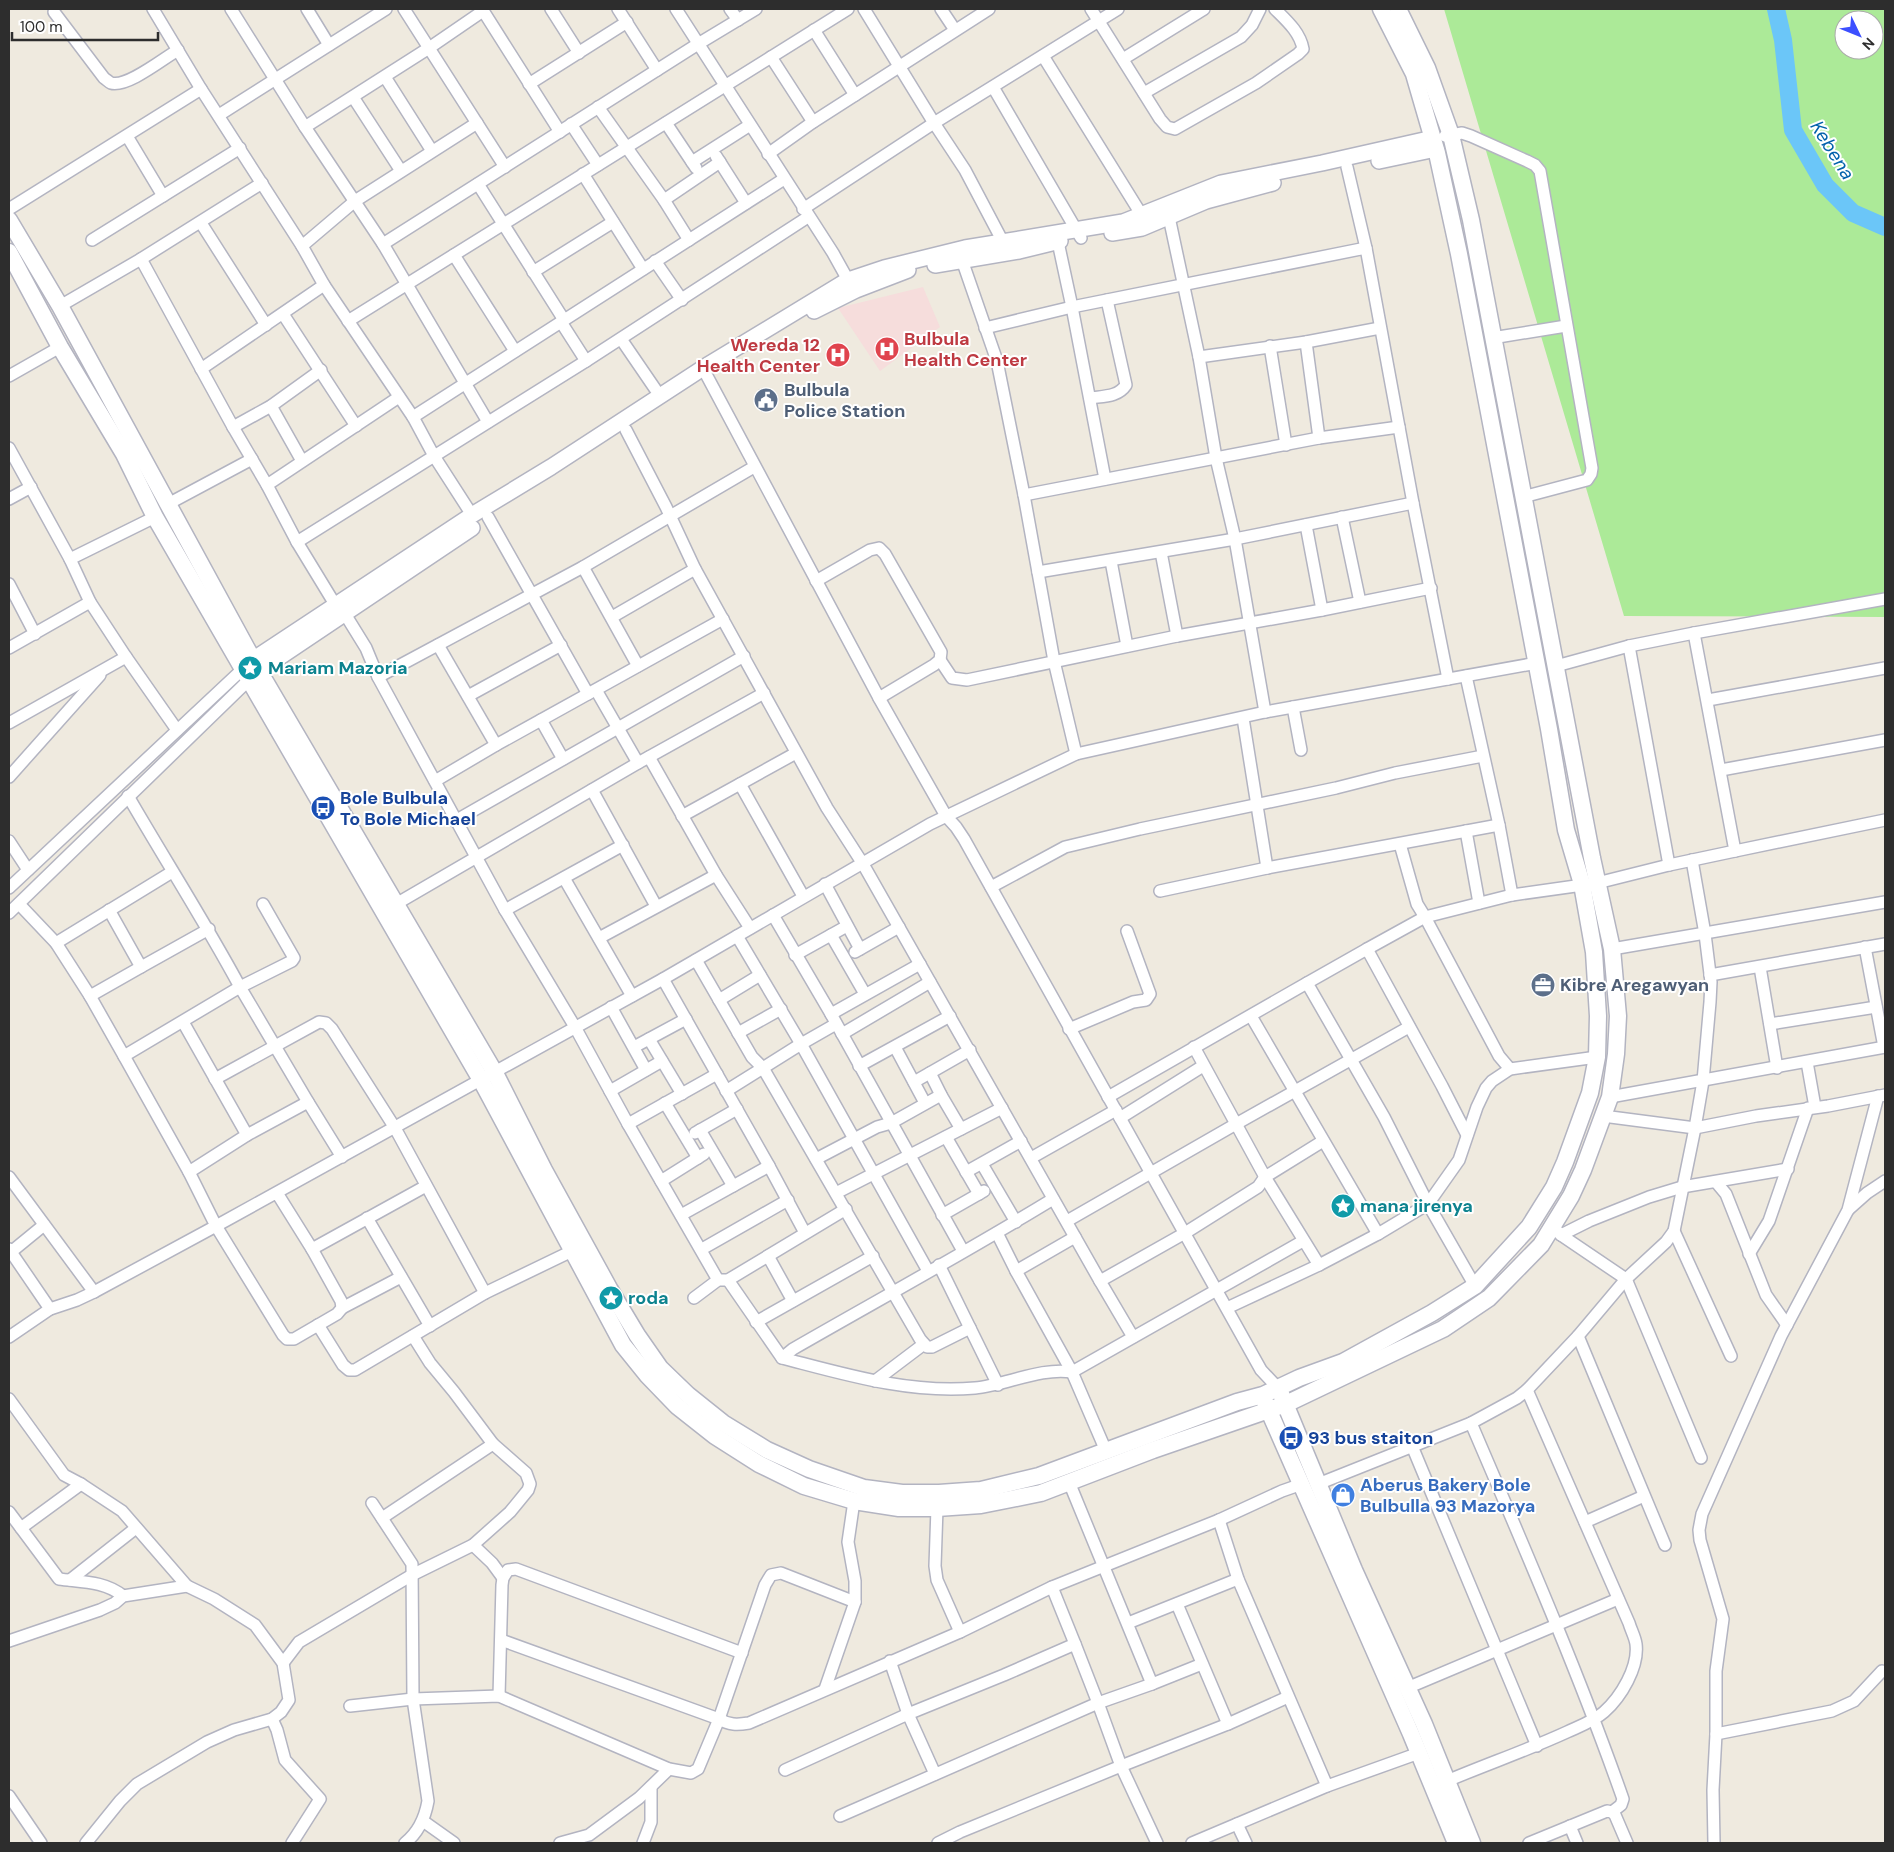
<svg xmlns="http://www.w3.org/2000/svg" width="1894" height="1852" viewBox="0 0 1894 1852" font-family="'DM Sans',sans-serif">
  <rect width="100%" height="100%" fill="#efeadf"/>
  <polygon fill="#f6dddc" points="923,287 940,327 880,371 838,308"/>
  <path fill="#acea98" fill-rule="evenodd" d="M1444,9h441v608l-261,-1zM1844,20h30v30h-30z"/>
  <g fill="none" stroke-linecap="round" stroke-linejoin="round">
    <polyline stroke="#6bc6f8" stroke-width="18" points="1776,9 1783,40 1793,130 1825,185 1853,213 1885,227"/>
    <defs>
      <g id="minor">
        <polyline points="153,9 201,89 302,246 355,201 477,123"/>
        <polyline points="231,9 305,127 383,244 488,422"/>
        <polyline points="307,9 329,45"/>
        <polyline points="404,9 505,167"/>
        <polyline points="482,9 560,132"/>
        <polyline points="551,9 579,53"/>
        <polyline points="618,9 657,70"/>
        <polyline points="676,9 833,253 848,280"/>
        <polyline points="730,9 738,20"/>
        <polyline points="864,9 934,123 965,170 1003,242"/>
        <polyline points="941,9 955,30"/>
        <path d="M1091,9l69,110 7,8 8,2 81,-46 42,-29 5,-5c-3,-17 -17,-29 -28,-40"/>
        <path d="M54,12l50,66c3,2 5,4 7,5 16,5 53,-25 67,-33"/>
        <polyline points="814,30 855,95"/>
        <polyline points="1043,56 1141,214"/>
        <polyline points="771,57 813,122"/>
        <polyline points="1123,59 1204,9"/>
        <polyline points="385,77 432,151"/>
        <polyline points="529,84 627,22"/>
        <polyline points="993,87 1081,238"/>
        <polyline points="1144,93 1241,37 1252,25 1260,9"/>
        <polyline points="353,97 401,171"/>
        <polyline points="598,107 664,200 689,240"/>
        <polyline points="219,115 386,9"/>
        <polyline points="666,123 696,168"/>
        <polyline points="571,124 598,165"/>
        <polyline points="305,127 429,48 483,11"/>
        <polyline points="127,136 163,196"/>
        <polyline points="1445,136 1462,133 1471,136 1527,161 1535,165 1540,171 1592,468 1591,474 1587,480 1523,497"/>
        <polyline points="768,154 813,122 989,9"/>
        <polyline points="716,156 746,203"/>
        <polyline points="692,162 750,125"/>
        <polyline points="1347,167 1366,248 1413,503 1448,679"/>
        <polyline points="583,174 643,269"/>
        <polyline points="478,184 564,320"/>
        <polyline points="664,200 720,162"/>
        <polyline points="9,209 201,89"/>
        <polyline points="803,209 934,123 1118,9"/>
        <polyline points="1169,217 1199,357 1216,458 1235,539 1265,712"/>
        <polyline points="201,223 266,325"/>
        <polyline points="92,240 240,148"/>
        <polyline points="1058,242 1072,307 1105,479"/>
        <polyline points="383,244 698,44 756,9"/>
        <polyline points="454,255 515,351"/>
        <polyline points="141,259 233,427 267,485 297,542 336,606"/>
        <polyline points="962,260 997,361 1024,495 1054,661 1076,754"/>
        <polyline points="655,261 682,300"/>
        <polyline points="533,272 613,222"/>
        <polyline points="324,285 413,417 434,456 472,515"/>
        <polyline points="60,306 141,259 262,183"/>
        <polyline points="283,314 356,426"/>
        <polyline points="348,321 848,9"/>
        <polyline points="561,322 586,361"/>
        <polyline points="985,328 1072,307 1366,248"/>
        <polyline points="1492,338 1566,326"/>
        <polyline points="621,339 660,396"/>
        <polyline points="1306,342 1319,438"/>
        <polyline points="1270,346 1286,445"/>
        <polyline points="1199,357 1306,342 1380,328"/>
        <polyline points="201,369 324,285 302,246"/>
        <polyline points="9,376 60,347"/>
        <polyline points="707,376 879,698 946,816 956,827 964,839 1261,1370 1278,1388"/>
        <path d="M1090,398c14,-2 28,-1 36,-13l-19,-85"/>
        <polyline points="271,406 302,461"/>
        <polyline points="413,417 784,179"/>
        <polyline points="233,427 271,406 321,370"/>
        <polyline points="626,430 666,507 695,569 827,808 863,864 1100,1281"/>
        <polyline points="9,448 70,559"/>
        <polyline points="267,485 399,397"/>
        <polyline points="1024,495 1319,438 1399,427"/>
        <polyline points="9,499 31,487"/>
        <polyline points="168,504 252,459"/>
        <polyline points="488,517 588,694"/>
        <polyline points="1342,517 1360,602"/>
        <polyline points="1306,525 1322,610"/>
        <polyline points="297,542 586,361 808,217"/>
        <polyline points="1161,552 1177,636"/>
        <polyline points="1111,561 1127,646"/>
        <polyline points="583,567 638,666"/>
        <polyline points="1038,572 1235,539 1413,503"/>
        <polyline points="816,581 870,550 879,548 885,554 941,652 940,660 934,665 879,698"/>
        <polyline points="9,584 35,634"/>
        <polyline points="345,614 366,648 378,677 505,910 575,1027 628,1124 718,1280"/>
        <polyline points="612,617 695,569"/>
        <polyline points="438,645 496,745"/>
        <polyline points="1629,646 1669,865"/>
        <polyline points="9,648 90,602"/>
        <polyline points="126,657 177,730"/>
        <polyline points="940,660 952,678 967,680 1177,636 1322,610 1431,588"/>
        <polyline points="1556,666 1629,646 1694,633 1885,599"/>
        <polyline points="1466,676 1499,825 1512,895"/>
        <polyline points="378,677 583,567 754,467"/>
        <polyline points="596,690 638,763"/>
        <polyline points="468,696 561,645"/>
        <polyline points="1708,700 1885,668"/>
        <polyline points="1293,707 1301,750"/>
        <polyline points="1243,718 1267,868"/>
        <polyline points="541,720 563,759"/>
        <polyline points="9,723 126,657 90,602 70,559 155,517"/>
        <polyline points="649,757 716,875 750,928"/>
        <polyline points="1721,770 1885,740"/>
        <polyline points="9,777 100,675"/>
        <polyline points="435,781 496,745 723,619"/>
        <polyline points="740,784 803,896"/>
        <polyline points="592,790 656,906"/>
        <polyline points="682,816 796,753"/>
        <polyline points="455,821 744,656"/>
        <polyline points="1466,831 1479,903"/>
        <polyline points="9,841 28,870"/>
        <polyline points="1400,844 1417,904 1425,917 1512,895 1597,883 1669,865 1735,851 1694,633"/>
        <polyline points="1735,851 1885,820"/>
        <polyline points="564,878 632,996"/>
        <polyline points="825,884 860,949"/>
        <polyline points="991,887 1065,847 1140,829 1336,788 1395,773 1483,756"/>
        <polyline points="9,888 247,665"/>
        <polyline points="1160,891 1267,868 1499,825"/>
        <polyline points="19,904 56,943 90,996 124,1056"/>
        <polyline points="263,904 294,958 292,961 240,987 308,1102 342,1157"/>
        <polyline points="396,904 638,763 764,693"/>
        <polyline points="505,910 623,845"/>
        <polyline points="9,913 253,676"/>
        <polyline points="773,915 831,1014 963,1251"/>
        <polyline points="831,935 865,994"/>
        <polyline points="737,936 801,1044 928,1271"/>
        <polyline points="599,938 716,875"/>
        <polyline points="56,943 172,872"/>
        <polyline points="1865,947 1884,1047"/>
        <polyline points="1367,949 1425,917 1499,1056 1510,1069"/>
        <polyline points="1612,949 1885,902"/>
        <polyline points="855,952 899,927"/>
        <polyline points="795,955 847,926"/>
        <polyline points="696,960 752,1057 763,1068 920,1339 927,1347 932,1347 970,1328"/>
        <polyline points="141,967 209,929"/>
        <polyline points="1760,967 1777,1068"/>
        <polyline points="1710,975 1885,944"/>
        <polyline points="663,979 769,1166 805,1233"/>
        <polyline points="90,996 141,967 109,910"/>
        <polyline points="719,1000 760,975"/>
        <polyline points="611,1007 646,1070"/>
        <polyline points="831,1014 920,964"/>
        <polyline points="1251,1016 1378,1234 1428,1204 1459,1160 1477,1107 1486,1088 1492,1081 1510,1069 1597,1057"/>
        <polyline points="183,1022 247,1135 189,1172"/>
        <polyline points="1770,1024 1876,1007"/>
        <polyline points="1069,1029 1133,1002 1146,1000 1150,994 1127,931"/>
        <polyline points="738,1033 781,1009"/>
        <polyline points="842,1034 930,982"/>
        <polyline points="649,1039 682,1094"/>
        <polyline points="634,1047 686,1019"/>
        <polyline points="895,1047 925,1103"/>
        <polyline points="1194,1047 1265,1177 1319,1265"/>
        <polyline points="1807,1062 1815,1107"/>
        <polyline points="859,1066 950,1016"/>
        <polyline points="930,1073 941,1095 961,1129"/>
        <polyline points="215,1079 319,1022 326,1023 332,1029 395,1128 485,1293"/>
        <polyline points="914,1082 970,1050"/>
        <polyline points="610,1091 662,1061"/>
        <polyline points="726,1091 801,1044 836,1024"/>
        <polyline points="1108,1097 1307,983"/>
        <polyline points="1610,1097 1885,1047"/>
        <polyline points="665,1103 698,1158"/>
        <polyline points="1603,1116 1695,1128 1756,1116 1828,1106 1885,1095"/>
        <polyline points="1120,1118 1203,1066"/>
        <polyline points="628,1124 717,1074"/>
        <polyline points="700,1130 733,1186"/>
        <polyline points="695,1133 737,1109"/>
        <polyline points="247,1135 308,1102"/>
        <polyline points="1467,1135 1442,1086 1367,949 1307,983 1384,1117 1428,1204 1475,1286"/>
        <polyline points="946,1137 979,1194"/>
        <polyline points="1031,1158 1116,1110"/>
        <polyline points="816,1159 877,1127 891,1123 941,1095"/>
        <polyline points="982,1164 1016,1222"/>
        <polyline points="966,1172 1021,1141"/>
        <polyline points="9,1177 94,1292"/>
        <polyline points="661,1181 704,1154"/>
        <polyline points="1716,1182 1726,1194 1766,1295 1787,1325"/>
        <polyline points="277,1193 312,1249 341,1301 342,1308 337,1314 294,1339 287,1339 283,1335 216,1226 663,979 930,824 1076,754 1265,712 1537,663"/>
        <polyline points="836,1193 1002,1108"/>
        <polyline points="1849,1209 1867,1193 1885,1181"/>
        <polyline points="681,1215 769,1166"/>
        <polyline points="942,1215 984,1191"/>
        <polyline points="367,1218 430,1326"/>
        <polyline points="1067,1221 1236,1124 1409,1027"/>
        <polyline points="1553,1227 1561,1235 1626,1279 1701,1458"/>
        <polyline points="1674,1231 1731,1356"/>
        <polyline points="997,1233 1016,1271 1072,1372 1106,1451"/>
        <polyline points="1561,1235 1589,1221 1649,1197 1682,1187 1788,1169"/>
        <polyline points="9,1249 50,1309"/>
        <polyline points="312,1249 426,1186"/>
        <polyline points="702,1249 788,1200"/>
        <polyline points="11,1252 44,1225"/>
        <polyline points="1749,1254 1769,1221 1808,1108"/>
        <polyline points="768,1256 793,1301"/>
        <polyline points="939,1265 998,1385"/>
        <polyline points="1016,1271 1075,1237"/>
        <path d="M728,1280l54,78c62,16 127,36 193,30 31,-3 66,-21 97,-16l231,-131"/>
        <polyline points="694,1298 718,1280 728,1280 846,1209"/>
        <polyline points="342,1308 401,1277"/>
        <polyline points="1227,1308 1319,1265 1378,1234"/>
        <polyline points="756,1322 873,1256"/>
        <polyline points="318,1325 343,1365 349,1370 355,1370 485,1293 572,1251"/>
        <polyline points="1578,1336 1665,1545"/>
        <path d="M9,1337l41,-28 27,-9 17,-8 122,-66 -27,-54 -65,-116 116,-69c-35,-65 -75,-127 -112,-191"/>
        <polyline points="1133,1337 1100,1281 1185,1233 1258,1187 1265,1177 1323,1141"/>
        <path d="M782,1358l11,-9c87,-50 175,-98 260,-150"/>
        <polyline points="875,1381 924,1344"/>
        <polyline points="9,1399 64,1475 81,1484 122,1511 187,1586 214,1599 255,1625 283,1663 289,1700 281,1712 272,1719 234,1730 207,1742 137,1784 120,1801 86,1843"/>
        <path d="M1471,1423c53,124 107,248 152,376l-2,6 -9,7"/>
        <polyline points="1412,1446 1537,1746"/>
        <polyline points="1318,1484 1471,1423 1517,1398 1527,1390 1578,1336 1626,1279 1666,1242 1674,1231 1695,1128 1703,1081 1710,1002 1711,982 1705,934 1692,860"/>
        <path d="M372,1503l40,61 1,135 15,102c-3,17 -9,31 -23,42"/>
        <polyline points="937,1508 935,1566 937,1580 960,1632"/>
        <polyline points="9,1512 21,1528 81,1484"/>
        <polyline points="382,1518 493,1444"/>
        <polyline points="1219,1520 1238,1579 1327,1786"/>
        <polyline points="1585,1522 1644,1496"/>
        <path d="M21,1528l38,51c22,3 46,2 64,17"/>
        <polyline points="473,1545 492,1563 503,1578"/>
        <polyline points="70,1580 136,1528"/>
        <polyline points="1052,1587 1075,1644"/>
        <polyline points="1177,1604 1228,1724"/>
        <polyline points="1128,1623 1238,1579"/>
        <path d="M501,1640l218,79c10,6 18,6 30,4l211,-91 92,-45 167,-67 63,-29 20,-7"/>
        <polyline points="9,1641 100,1610 115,1603 123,1596 187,1586"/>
        <polyline points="890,1661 908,1714 1004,1675 1075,1644 1098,1703 1121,1766 1157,1843"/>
        <polyline points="283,1663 299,1642 412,1575 473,1545 510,1512 528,1490 530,1484 526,1473 493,1444 454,1392 430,1363 413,1336"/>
        <polyline points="1152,1684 1202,1664"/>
        <polyline points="1407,1688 1618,1599"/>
        <polyline points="825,1689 855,1602 855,1581 848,1542 854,1501"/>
        <polyline points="499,1696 502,1585 503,1578 508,1570 516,1569 742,1653"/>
        <polyline points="350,1706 413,1699 499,1696 669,1769 691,1773 698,1769 719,1719 765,1585 771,1575 781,1573 855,1602"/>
        <polyline points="272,1719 277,1730 285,1760 320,1799 292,1843"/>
        <polyline points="1716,1734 1832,1711 1854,1701 1882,1671"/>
        <polyline points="785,1770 908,1714 935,1774"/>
        <path d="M1447,1781c40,-17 81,-31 120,-49 13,-6 27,-11 37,-20 17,-15 35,-45 32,-68 -1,-7 -5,-14 -7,-21l-102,-233"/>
        <polyline points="9,1796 41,1843"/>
        <polyline points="840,1816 1098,1703 1152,1684 1069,1482"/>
        <polyline points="423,1821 454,1843"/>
        <polyline points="1237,1824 1246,1843"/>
        <polyline points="1570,1826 1577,1843"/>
        <polyline points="560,1843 589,1835 639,1798 669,1769"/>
        <polyline points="643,1843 651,1822 651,1787"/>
        <polyline points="938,1843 960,1832 1121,1766 1228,1724 1288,1697"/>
        <polyline points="1192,1843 1327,1786 1419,1753"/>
        <polyline points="1529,1843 1607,1811 1612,1812 1615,1815 1627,1843"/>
        <polyline points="1714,1843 1713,1790 1716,1734 1716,1671 1723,1619 1700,1540 1699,1530 1702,1514 1781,1336 1848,1210 1878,1096"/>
      </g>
      <g id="tertiary">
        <polyline points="1379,161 1436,149"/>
        <polyline points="1112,233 1142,228 1206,201 1273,183"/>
        <polyline points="935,265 1019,251 1060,241"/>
        <polyline points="814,311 856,290 908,270"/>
        <polyline points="254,659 472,515 551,467 703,368 848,280 884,268 965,248 1123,222 1221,183 1322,163 1433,138"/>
        <polyline points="259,671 472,528"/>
      </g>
      <g id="secondary">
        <polyline points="9,220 60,306 259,671 495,1073 544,1170 610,1290 637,1335 660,1368 688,1395 723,1423 767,1450 809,1469 864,1488 902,1493 939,1493 981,1490 1039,1476 1237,1402 1263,1395 1299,1378 1343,1362 1432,1313 1475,1286 1529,1227 1554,1187 1565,1162 1590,1093 1597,1057 1598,1016 1594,952 1582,884 1566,830 1549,729 1459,254 1437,153 1414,74 1381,9"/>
        <polyline points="9,252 60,347 124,454 155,517 481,1080 623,1345 648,1376 677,1406 715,1436 759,1464 804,1486 854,1501 899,1508 937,1508 981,1505 1041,1493 1153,1450 1286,1404 1443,1329 1489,1298 1541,1245 1571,1196 1583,1170 1610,1097 1616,1054 1618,1016 1612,949 1592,858 1471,220 1451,135 1427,68 1398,9"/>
        <polyline points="1281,1394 1354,1570 1424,1724 1472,1843"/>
        <polyline points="1265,1402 1411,1734 1456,1843"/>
      </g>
    </defs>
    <use href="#minor" stroke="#b3b4c1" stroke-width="14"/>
    <use href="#tertiary" stroke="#b3b4c1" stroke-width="18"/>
    <use href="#secondary" stroke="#b3b4c1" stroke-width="19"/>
    <use href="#minor" stroke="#fff" stroke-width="11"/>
    <use href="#tertiary" stroke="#fff" stroke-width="15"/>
    <use href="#secondary" stroke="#fff" stroke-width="16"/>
  </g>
  <defs>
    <symbol id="hospital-disc" viewBox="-11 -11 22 22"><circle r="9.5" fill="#e0444e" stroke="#fff"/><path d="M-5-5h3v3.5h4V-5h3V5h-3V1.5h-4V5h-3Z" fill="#fff"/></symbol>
    <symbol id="civic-disc" viewBox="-11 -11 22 22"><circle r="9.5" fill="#5c6f8a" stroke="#fff"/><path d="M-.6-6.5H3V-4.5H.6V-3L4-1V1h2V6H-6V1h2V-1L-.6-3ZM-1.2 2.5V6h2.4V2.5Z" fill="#fff"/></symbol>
    <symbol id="sight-disc" viewBox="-11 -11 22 22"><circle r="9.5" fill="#0f9aa8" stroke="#fff"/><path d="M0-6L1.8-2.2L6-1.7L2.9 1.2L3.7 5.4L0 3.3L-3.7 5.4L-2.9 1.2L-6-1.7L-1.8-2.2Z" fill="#fff"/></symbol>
    <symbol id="bus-disc" viewBox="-11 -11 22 22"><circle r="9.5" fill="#1a4fb4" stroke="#fff"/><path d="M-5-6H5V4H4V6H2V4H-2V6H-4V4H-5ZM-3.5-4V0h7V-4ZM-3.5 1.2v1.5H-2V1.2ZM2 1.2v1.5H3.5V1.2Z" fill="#fff"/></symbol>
    <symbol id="office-disc" viewBox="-11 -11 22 22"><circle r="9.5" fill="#5c6f8a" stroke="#fff"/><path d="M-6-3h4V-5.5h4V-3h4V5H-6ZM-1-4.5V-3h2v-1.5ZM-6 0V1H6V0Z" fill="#fff"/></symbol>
    <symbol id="shop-disc" viewBox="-11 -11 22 22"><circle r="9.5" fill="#3f7fe0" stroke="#fff"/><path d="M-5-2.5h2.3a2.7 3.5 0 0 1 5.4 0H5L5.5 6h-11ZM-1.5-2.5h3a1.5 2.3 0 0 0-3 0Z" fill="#fff"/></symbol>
  </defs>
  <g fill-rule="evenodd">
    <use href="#hospital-disc" x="873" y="335" width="28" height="28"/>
    <use href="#hospital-disc" x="824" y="341" width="28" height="28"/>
    <use href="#civic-disc" x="752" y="386" width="28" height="28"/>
    <use href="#sight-disc" x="236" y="654" width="28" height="28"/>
    <use href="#bus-disc" x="309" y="794" width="28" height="28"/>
    <use href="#office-disc" x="1529" y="971" width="28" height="28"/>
    <use href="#sight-disc" x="1329" y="1192" width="28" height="28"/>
    <use href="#sight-disc" x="597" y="1284" width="28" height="28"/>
    <use href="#bus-disc" x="1277" y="1424" width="28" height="28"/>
    <use href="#shop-disc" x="1329" y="1481" width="28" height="28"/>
  </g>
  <g text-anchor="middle" stroke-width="4" stroke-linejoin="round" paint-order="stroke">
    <g font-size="18" font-weight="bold" fill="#be3a42" stroke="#fff" text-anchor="start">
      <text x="904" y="345">Bulbula<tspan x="904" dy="21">Health Center</tspan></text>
      <text x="820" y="351" text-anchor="end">Wereda 12<tspan x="820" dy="21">Health Center</tspan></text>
    </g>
    <g font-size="18" font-weight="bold" fill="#4e5e75" stroke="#fff" text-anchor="start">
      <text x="784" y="396">Bulbula<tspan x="784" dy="21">Police Station</tspan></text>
      <text x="1560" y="991">Kibre Aregawyan</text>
    </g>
    <g font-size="18" font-weight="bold" fill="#0d838f" stroke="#fff" text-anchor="start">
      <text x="268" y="674">Mariam Mazoria</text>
      <text x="1360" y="1212">mana jirenya</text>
      <text x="628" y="1304">roda</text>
    </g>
    <g font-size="18" font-weight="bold" fill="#164399" stroke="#fff" text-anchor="start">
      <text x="340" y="804">Bole Bulbula<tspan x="340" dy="21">To Bole Michael</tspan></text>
      <text x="1308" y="1444">93 bus staiton</text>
    </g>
    <g font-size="18" font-weight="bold" fill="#366cbe" stroke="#fff" text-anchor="start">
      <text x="1360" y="1491">Aberus Bakery Bole<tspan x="1360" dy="21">Bulbulla 93 Mazorya</tspan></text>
    </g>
    <g font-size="19" font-style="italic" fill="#0362ac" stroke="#fff">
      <text transform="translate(1833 150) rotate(58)" y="7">Kebena</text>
    </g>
  </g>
  <rect width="1894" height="1852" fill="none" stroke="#2d2d2d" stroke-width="20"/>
  <g transform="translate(1859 35) rotate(133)"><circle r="24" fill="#ffffff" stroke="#ababab"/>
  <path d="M0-4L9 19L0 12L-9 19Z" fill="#3c4fff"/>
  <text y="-8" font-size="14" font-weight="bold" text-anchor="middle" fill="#2d2d2d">N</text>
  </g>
  <path d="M12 32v8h146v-8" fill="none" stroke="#2d2d2d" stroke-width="2.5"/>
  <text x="20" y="32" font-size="15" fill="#2d2d2d" stroke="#ffffff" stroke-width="4" paint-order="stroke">100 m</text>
</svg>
